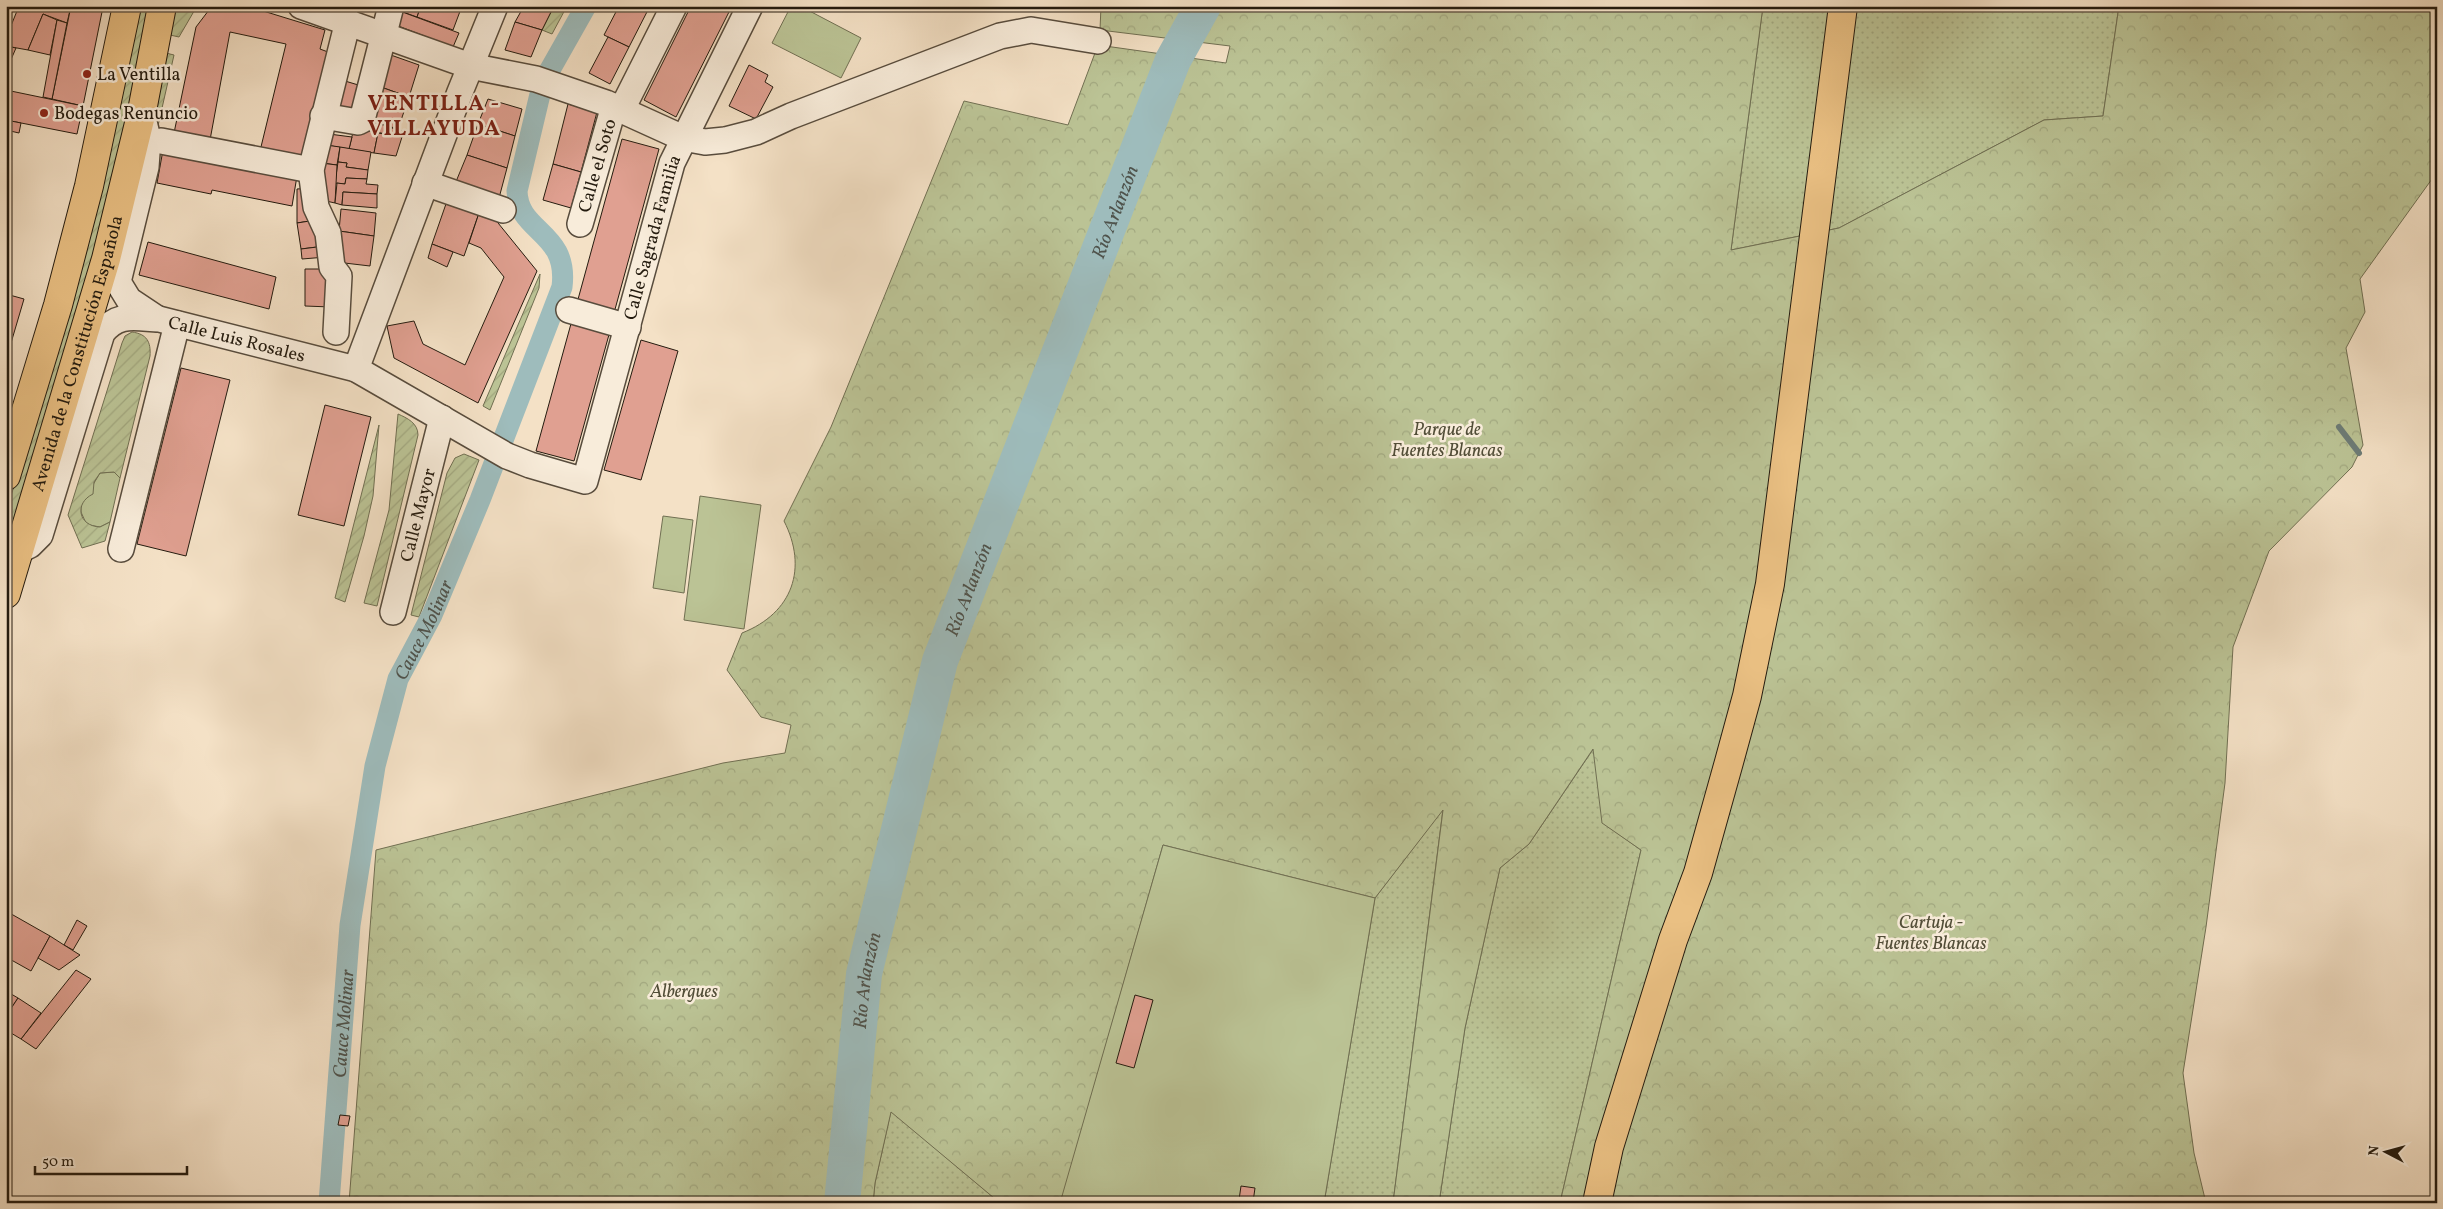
<svg xmlns="http://www.w3.org/2000/svg" width="2443" height="1209" viewBox="0 0 2443 1209" font-family="Vollkorn,serif">
  <defs>
    <pattern id="grass-dots" width="8" height="8" patternUnits="userSpaceOnUse" patternTransform="scale(1.25)"><rect width="8" height="8" fill="#bbc395"/><path d="M2 2h.1M6 6h.1" fill="none" stroke="#a1a77f" stroke-width="1.8" stroke-linecap="round"/></pattern>
    <pattern id="forest-crowns" width="20" height="18" patternUnits="userSpaceOnUse" patternTransform="scale(1.25)"><rect width="20" height="18" fill="#bbc395"/><path d="M2 6a3 3 0 1 1 6 0M12 15a3 3 0 1 1 6 0" fill="none" stroke="#a1a77f"/></pattern>
    <pattern id="garden-furrows" width="10" height="10" patternUnits="userSpaceOnUse" patternTransform="scale(1.25)"><rect width="10" height="10" fill="#bbc395"/><path d="M-1 1l2-2M0 10L10 0M9 11l2-2" fill="none" stroke="#a1a77f"/></pattern>
  </defs>
  <rect width="100%" height="100%" fill="#f4e1c6"/>
  <filter id="stains"><feTurbulence type="fractalNoise" baseFrequency=".004" numOctaves="4"/><feColorMatrix values="0 0 0 0 .2 0 0 0 0 .09 0 0 0 0 .02 0 0 0 .5 -.17"/></filter>
  <radialGradient id="worn" r=".72"><stop offset=".6" stop-color="#630" stop-opacity="0"/><stop offset="1" stop-color="#630" stop-opacity=".3"/></radialGradient>
  <g fill="url(#grass-dots)" stroke="#706f52">
    <polygon points="1763,6 2119,6 2103,116 2044,120 1839,228 1731,250"/>
    <polygon points="1594,748 1603,823 1641,850 1560,1203 1439,1203 1465,1028 1500,868 1529,844"/>
    <polygon points="1443,809 1393,1203 1324,1203 1375,898"/>
    <polygon points="891,1111 1000,1203 873,1203 875,1183"/>
  </g>
  <path fill="url(#forest-crowns)" stroke="#706f52" d="M1101,6h662l-32,244 108,-22 205,-108 59,-4 16,-110h318v166l-77,107 5,33 -19,36 17,97 -11,22 -83,84 -36,96 -8,136 -19,144 -23,146 11,80 12,50h-646l81,-353 -39,-27 -9,-74 -64,95 -29,24 -35,160 -26,175h-46l50,-393 -68,88 -212,-53 -102,358h-61l-109,-91 -16,71 -2,20h-524l27,-353 347,-87 62,-10 6,-28 -30,-8 -34,-47 15,-37c51,-20 66,-65 42,-112l47,-94 133,-326 104,24 30,-80 128,18 4,-17 -130,-16z"/>
  <g fill="#bbc395" stroke="#706f52">
    <polygon points="791,6 800,6 861,38 841,78 772,43"/>
    <polygon points="114,472 120,478 110,522 100,527 89,525 85,521 81,512 81,505 100,473"/>
    <polygon points="700,496 761,505 744,629 684,620"/>
    <polygon points="663,516 693,520 684,593 653,588"/>
    <polygon points="1163,845 1375,898 1324,1203 1060,1203"/>
  </g>
  <g fill="url(#garden-furrows)" stroke="#706f52">
    <polygon points="138,6 150,6 111,194 6,554 6,512 30,434"/>
    <polygon points="176,6 197,6 179,37 170,35"/>
    <polygon points="554,6 567,6 552,34 542,30"/>
    <polygon points="166,53 174,55 153,148 154,109"/>
    <polygon points="540,274 539,288 490,410 483,406"/>
    <path d="M132,332c15,2 19,10 18,24l-30,122 -6,-6 -14,1 -6,9 -1,12c-19,9 -15,32 7,33l10,-5 -5,19 -23,7 -14,-33 54,-172 3,-7z"/>
    <path d="M398,414c9,4 20,9 20,21l-41,171 -13,-3 25,-93z"/>
    <polygon points="379,425 373,496 364,536 345,602 335,598"/>
    <polygon points="464,454 479,460 419,617 411,615 447,473 455,458"/>
  </g>
  <g fill="none" stroke-linecap="round" stroke-linejoin="round">
    <polyline stroke="#6d7c77" stroke-width="6" points="2339,427 2359,453"/>
    <g stroke="#9ebcbc" stroke-width="21">
      <polyline points="547,75 586,6"/>
      <path id="s1" d="M329,1203l21,-278 25,-159 23,-87 34,-64 48,-115 82,-213c7,-56 -44,-54 -45,-96l24,-101"/>
    </g>
    <path stroke="#9ebcbc" stroke-width="36" id="s2" d="M842,1203l22,-229 76,-313 233,-601 30,-54"/>
  </g>
  <g fill="#e0a091" stroke="#241b0f">
    <polygon points="19,6 71,6 67,23 43,14 28,50 6,46 6,38"/>
    <polygon points="71,6 103,7 83,106 52,99"/>
    <polygon points="212,6 247,6 325,30 320,49 328,52 301,160 260,151 286,44 230,32 210,140 174,133 196,27"/>
    <polygon points="398,6 421,6 417,17 397,10"/>
    <polygon points="421,6 462,6 453,30 417,17"/>
    <polygon points="524,6 554,6 542,30 515,22"/>
    <polygon points="619,6 650,6 629,47 604,35"/>
    <polygon points="691,6 732,6 676,117 644,100"/>
    <polygon points="397,10 459,33 453,47 393,24"/>
    <polygon points="43,14 57,20 50,55 28,50"/>
    <polygon points="57,20 67,23 52,99 43,97"/>
    <polygon points="515,22 542,30 531,57 505,50"/>
    <polygon points="608,37 629,47 610,84 589,73"/>
    <polygon points="6,46 16,48 6,71"/>
    <polygon points="388,54 419,65 409,97 378,86"/>
    <polygon points="749,65 768,75 765,82 773,87 756,119 729,106"/>
    <polygon points="345,81 365,87 356,117 335,111"/>
    <polygon points="378,86 409,97 398,129 368,120"/>
    <polygon points="6,90 83,106 77,134 6,120"/>
    <polygon points="488,99 522,109 515,136 478,124"/>
    <polygon points="568,104 597,112 581,172 553,164"/>
    <polygon points="6,120 21,123 19,133 6,130"/>
    <polygon points="368,120 404,132 402,137 365,130"/>
    <polygon points="478,124 515,136 507,168 467,155"/>
    <polygon points="354,128 378,133 374,153 349,149"/>
    <polygon points="378,133 402,137 396,156 374,153"/>
    <polygon points="329,134 352,137 349,149 326,145"/>
    <polygon points="622,139 659,149 614,313 577,303"/>
    <polygon points="326,145 340,147 337,165 321,163"/>
    <polygon points="340,147 371,152 368,170 346,167 347,163 338,162"/>
    <polygon points="163,150 297,176 292,206 212,190 211,194 157,183"/>
    <polygon points="467,155 507,168 499,198 455,184"/>
    <polygon points="338,162 347,163 346,167 368,170 367,179 346,178 345,184 335,183"/>
    <polygon points="321,163 337,165 335,203 317,199"/>
    <polygon points="553,164 581,172 571,208 543,200"/>
    <polygon points="346,178 367,179 366,184 378,185 377,194 343,192 342,205 335,203 337,183 345,184"/>
    <polygon points="311,188 316,220 297,223 297,189"/>
    <polygon points="343,192 377,194 377,208 342,205"/>
    <polygon points="447,201 479,213 464,256 432,244"/>
    <polygon points="341,209 376,213 374,236 339,231"/>
    <polygon points="479,213 494,218 537,271 478,403 394,358 387,326 414,321 423,344 465,365 504,277 481,248 469,243"/>
    <polygon points="316,220 325,246 301,249 297,223"/>
    <polygon points="339,231 374,236 370,266 336,262"/>
    <polygon points="148,242 276,277 269,309 139,275"/>
    <polygon points="432,244 453,252 447,267 428,258"/>
    <polygon points="325,246 326,257 302,259 301,249"/>
    <polygon points="305,269 332,269 331,307 305,306"/>
    <polygon points="6,294 24,299 11,343 6,342"/>
    <polygon points="572,320 610,331 574,461 536,451"/>
    <polygon points="641,340 678,351 641,480 604,470"/>
    <polygon points="181,368 230,380 186,556 137,544"/>
    <polygon points="325,405 371,417 344,526 298,515"/>
    <polygon points="6,911 50,936 31,971 6,957"/>
    <polygon points="77,920 87,926 73,950 64,945"/>
    <polygon points="50,936 64,945 80,955 59,970 38,958"/>
    <polygon points="76,970 91,979 36,1049 21,1039"/>
    <polygon points="6,991 18,998 6,1016"/>
    <polygon points="1135,995 1153,1000 1134,1068 1116,1063"/>
    <polygon points="18,998 41,1013 21,1039 6,1030 6,1016"/>
    <polygon points="340,1115 350,1116 348,1126 338,1125"/>
    <polygon points="1241,1186 1255,1188 1253,1202 1239,1200"/>
  </g>
  <g fill="none" stroke-linecap="round" stroke-linejoin="round">
    <defs>
      <g id="minor">
        <polyline points="301,6 470,66 536,79 606,103 683,138 705,142 725,140 756,132 791,116 1000,36 1031,30 1098,41"/>
        <polyline points="622,109 674,6"/>
        <polyline points="142,113 148,139 146,167 118,282 129,300 156,318"/>
        <polyline points="323,116 358,122 362,120 391,6"/>
        <polyline points="161,141 311,170"/>
        <polyline points="425,183 503,210"/>
        <path id="s3" d="M580,224l34,-118"/>
        <polyline points="569,310 628,327"/>
        <polyline points="336,332 339,276 332,267 328,233 316,207 311,170 348,21"/>
        <polyline points="356,369 460,92 495,6"/>
        <polyline points="121,549 177,324"/>
        <path id="s4" d="M20,550l10,-5 10,-10 62,-202c16,-21 33,-15 57,-14l197,50 151,87 23,9 55,16 87,-318 78,-157"/>
        <path id="s5" d="M393,612l49,-194"/>
      </g>
      <polyline id="major" points="1597,1203 1609,1147 1673,940 1698,873 1729,762 1747,696 1770,584 1843,6"/>
      <g id="highway">
        <polyline points="6,476 58,305 89,186 127,6"/>
        <path id="s6" d="M6,594l100,-335 36,-148 20,-105"/>
      </g>
    </defs>
    <use href="#minor" stroke="#584c3d" stroke-width="28"/>
    <use href="#major" stroke="#241b0f" stroke-width="30"/>
    <use href="#highway" stroke="#241b0f" stroke-width="30"/>
    <use href="#minor" stroke="#f8ecda" stroke-width="25"/>
    <use href="#major" stroke="#eac083" stroke-width="28"/>
    <use href="#highway" stroke="#eac083" stroke-width="28"/>
  </g>
  <g fill="#8f2418" stroke="#f8ecda" stroke-width="2">
    <circle cx="87" cy="74" r="5"/>
    <circle cx="44" cy="113" r="5"/>
  </g>
  <g text-anchor="middle" stroke-width="5" stroke-linejoin="round" paint-order="stroke">
    <g font-size="18" fill="#241b0f" stroke="#f8ecda" text-anchor="start">
      <text x="97" y="80">La Ventilla</text>
      <text x="54" y="119">Bodegas Renuncio</text>
    </g>
    <g font-size="18" fill="#241b0f" stroke="#f8ecda">
      <text dy="6" stroke="none"><textPath href="#s3" startOffset="61">Calle el Soto</textPath></text>
      <text dy="6" stroke="none"><textPath href="#s4" startOffset="1011">Calle Sagrada Familia</textPath></text>
      <text dy="6" stroke="none"><textPath href="#s4" startOffset="379">Calle Luis Rosales</textPath></text>
      <text dy="6" stroke="none"><textPath href="#s6" startOffset="251">Avenida de la Constitución Española</textPath></text>
      <text dy="6" stroke="none"><textPath href="#s5" startOffset="100">Calle Mayor</textPath></text>
    </g>
    <g font-size="18" font-style="italic" fill="#514d37" stroke="#f8ecda">
      <text x="1447" y="435">Parque de<tspan x="1447" dy="21">Fuentes Blancas</tspan></text>
      <text x="1931" y="928">Cartuja -<tspan x="1931" dy="21">Fuentes Blancas</tspan></text>
      <text x="684" y="997">Albergues</text>
    </g>
    <g font-size="19" font-style="italic" fill="#4f534c" stroke="#f8ecda">
      <text dy="7" stroke="none"><textPath href="#s2" startOffset="1034">Río Arlanzón</textPath></text>
      <text dy="7" stroke="none"><textPath href="#s2" startOffset="629">Río Arlanzón</textPath></text>
      <text dy="7" stroke="none"><textPath href="#s1" startOffset="585">Cauce Molinar</textPath></text>
      <text dy="7" stroke="none"><textPath href="#s2" startOffset="224">Río Arlanzón</textPath></text>
      <text dy="7" stroke="none"><textPath href="#s1" startOffset="180">Cauce Molinar</textPath></text>
    </g>
    <g font-size="22" font-weight="bold" letter-spacing="1" fill="#7a1f14" stroke="#f8ecda">
      <text x="434" y="110">VENTILLA -<tspan x="434" dy="25">VILLAYUDA</tspan></text>
    </g>
  </g>
  <rect width="2443" height="1209" fill="none" stroke="#f4e1c6" stroke-width="25"/>
  <rect x="8" y="8" width="2428" height="1194" fill="none" stroke="#241b0f" stroke-width="2.5"/>
  <rect x="12" y="12" width="2418" height="1184" fill="none" stroke="#241b0f"/>
  <g transform="translate(2386 1152) rotate(276)" stroke="#f8ecda" stroke-width="4" paint-order="stroke">
  <path d="M0-4L9 19L0 12L-9 19Z" fill="#241b0f"/>
  <text y="-8" font-size="14" font-weight="bold" text-anchor="middle" fill="#241b0f">N</text>
  </g>
  <path d="M35 1166v8h152v-8" fill="none" stroke="#241b0f" stroke-width="2.5"/>
  <text x="42" y="1166" font-size="15" fill="#241b0f" stroke="#f8ecda" stroke-width="4" paint-order="stroke">50 m</text>
  <rect width="100%" height="100%" filter="url(#stains)"/>
  <rect width="100%" height="100%" fill="url(#worn)"/>
</svg>
